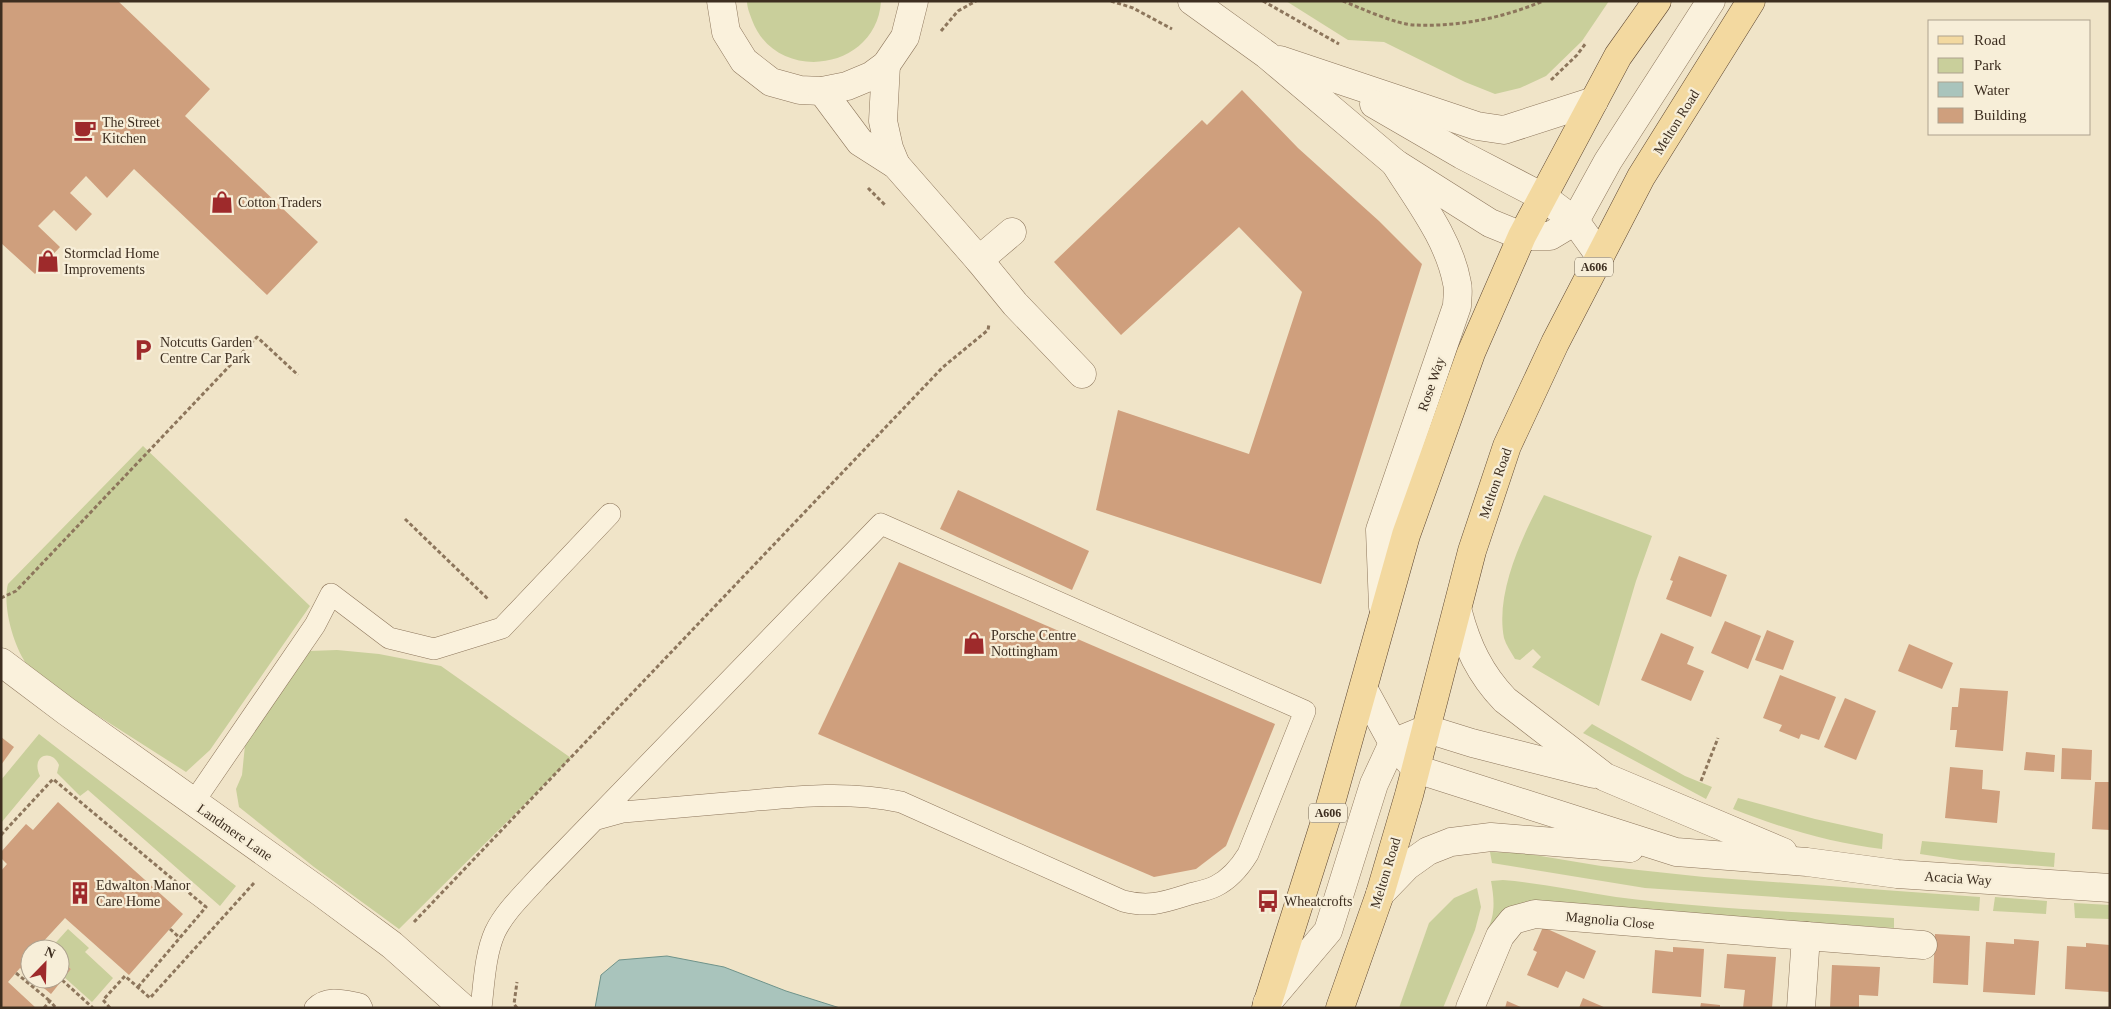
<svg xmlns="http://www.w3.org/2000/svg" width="2111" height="1009" viewBox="0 0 2111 1009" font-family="'Times New Roman',serif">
  <rect width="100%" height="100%" fill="#f0e4c8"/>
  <g fill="#c9cf9b">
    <path d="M747,1h134c-4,70 -105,84 -129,19 -2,-6 -5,-12 -5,-19z"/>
    <polygon points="1286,1 1609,1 1582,41 1546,76 1520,88 1495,94 1465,82 1384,42 1348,40"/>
    <path d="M143,446l167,160 -100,144 -24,22 -144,-92c-5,-5 -10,-9 -14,-14 -14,-18 -26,-60 -20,-82z"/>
    <path d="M1544,495l108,41 -16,45 -37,125 -67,-39 9,-10 -8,-8 -13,11 -5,-1c-4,-7 -9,-14 -11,-21 -9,-46 19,-103 40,-143z"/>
    <polygon points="337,650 379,654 441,666 571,758 399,929 314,867 239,807 236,789 242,775 245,745 309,651"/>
    <polygon points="1592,724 1685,776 1712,787 1706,799 1583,733"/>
    <path d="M39,734l197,152 -16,20 -132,-116 -8,6 -23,-23 2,-8c-7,-17 -29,-10 -19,11l-39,47v-43z"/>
    <path d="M1738,798l77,21 68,15 -1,15c-51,-6 -101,-21 -149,-40z"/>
    <polygon points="1922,841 2055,853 2054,867 1960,860 1920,854"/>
    <polygon points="1490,852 1522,853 1601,866 1704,877 1980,897 1979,911 1645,888 1492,863"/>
    <path d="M1503,880c38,3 75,11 113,17 92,12 185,15 278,21v10l-172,-11 -216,-5 -19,18c9,-15 7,-33 4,-49z"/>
    <polygon points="1477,888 1481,907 1475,930 1443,1008 1399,1008 1429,923 1454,898"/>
    <polygon points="1995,897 2047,901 2046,914 1993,911"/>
    <polygon points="2074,903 2110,905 2110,919 2075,918"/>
    <polygon points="68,929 89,948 85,952 113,978 92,1002 64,977 71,969 60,960 60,949 50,949"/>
  </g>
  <polygon fill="#a9c4bc" stroke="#6f938a" points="667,956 724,967 786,991 840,1008 595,1008 601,975 619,960"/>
  <g fill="#cf9f7d">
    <polygon points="1,1 118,1 210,89 185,116 318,242 267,295 134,169 107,198 86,176 70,193 92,214 76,231 54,210 38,226 60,247 35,274 1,243"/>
    <polygon points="1242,90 1298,148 1379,221 1422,264 1321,584 1096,510 1118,410 1249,454 1302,292 1239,227 1121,335 1054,262 1202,120 1207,125"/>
    <polygon points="958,490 1089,551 1072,590 940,529"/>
    <polygon points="1679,556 1727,575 1711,617 1666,599 1673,581 1670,580"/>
    <polygon points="899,562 1275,724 1226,846 1196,869 1154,877 818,734"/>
    <polygon points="1725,621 1761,636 1748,669 1711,653"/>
    <polygon points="1767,630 1794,641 1783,670 1755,660"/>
    <polygon points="1661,633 1694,647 1687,664 1704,671 1691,701 1641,680"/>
    <polygon points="1909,644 1953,663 1942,689 1898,671"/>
    <polygon points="1780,675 1836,697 1819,740 1801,734 1799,739 1779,731 1782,725 1763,718"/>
    <polygon points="1960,688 2008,691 2003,751 1955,747 1957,730 1950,730 1952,707 1958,707"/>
    <polygon points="1845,698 1876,711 1856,760 1824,747"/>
    <polygon points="1,737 14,747 1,765"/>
    <polygon points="2062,748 2092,750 2091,780 2061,779"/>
    <polygon points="2026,752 2055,755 2054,772 2024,770"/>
    <polygon points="1950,767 1983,770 1982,789 2000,791 1997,823 1945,818"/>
    <polygon points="2095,782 2110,782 2110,830 2092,829"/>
    <polygon points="58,802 183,914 129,975 65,918 41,944 47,949 30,949 30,976 20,968 8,982 36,1008 1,1008 1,871 7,864 1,858 1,852 26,824 33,830"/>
    <polygon points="1543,927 1596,951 1584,979 1566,971 1558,988 1527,975 1537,952 1533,950"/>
    <polygon points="1935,934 1970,936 1968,985 1933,983"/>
    <polygon points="2014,939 2039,941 2035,995 1983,992 1986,942 2014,944"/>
    <polygon points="2086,943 2110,945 2110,992 2065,989 2067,946 2086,947"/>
    <polygon points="1673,947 1704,949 1701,997 1652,993 1655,950 1673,952"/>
    <polygon points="1727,954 1776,957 1772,1008 1743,1008 1745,990 1724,988"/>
    <polygon points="60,960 71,969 51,994 33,979 60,979"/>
    <polygon points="1832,965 1880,967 1878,996 1859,995 1859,1008 1830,1008"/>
    <polygon points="1583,998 1606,1008 1579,1008"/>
    <polygon points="1507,1001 1523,1008 1505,1008"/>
    <polygon points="1701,1003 1720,1005 1720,1008 1700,1008"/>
  </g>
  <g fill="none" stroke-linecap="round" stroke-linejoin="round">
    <defs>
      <g id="service">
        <polyline points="193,803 315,625 331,594 389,638 434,649 502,628 610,514"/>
        <path d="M315,1008c13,-13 29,-7 45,-4l2,4"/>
        <path d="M481,1008c3,-24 4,-54 14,-76 10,-21 28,-37 43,-54l343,-354 424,187 -57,143c-8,13 -18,25 -32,32 -8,4 -18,6 -26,8 -26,8 -40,14 -67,7l-222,-99c-51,-11 -101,-6 -152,-1 -42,4 -84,7 -126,11l-29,8"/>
      </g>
      <g id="minor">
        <polyline points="721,1 726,32 744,61 771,82 800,90 822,91 847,86 871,76 886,65 905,37 914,1"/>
        <polyline points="1192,1 1267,55 1395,163 1490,223 1522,236 1550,236 1575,221"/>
        <polyline points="1280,60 1477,126 1504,130 1594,101"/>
        <polyline points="886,65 883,121 889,148 896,165"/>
        <polyline points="822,91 860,142 896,165 979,260 1015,304 1082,374"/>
        <polyline points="1374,104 1462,155 1543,197 1575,221 1600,256"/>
        <polyline points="1575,221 1608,161 1711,1"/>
        <polyline points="979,260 1012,232"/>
        <path d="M1383,607l-3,-77 77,-224c0,-7 2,-16 0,-23 -8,-44 -39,-83 -62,-120"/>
        <path d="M1458,612c9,34 22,62 47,88l100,77 178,75"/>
        <polyline points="1,662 66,711 319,891 392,945 463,1008"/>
        <polyline points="1364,690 1393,743 1416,769 1676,852 1807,862 1897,874 2110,888"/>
        <polyline points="1405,738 1427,729 1472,743 1594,774"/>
        <polyline points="1380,894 1407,866 1428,851 1451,842 1491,837 1630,848"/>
        <polyline points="1806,936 1923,945"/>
        <polyline points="1267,1003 1328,931 1374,784 1393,743"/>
        <polyline points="1470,1008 1500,936 1513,920 1535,914 1806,936 1801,1008"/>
      </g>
      <g id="primary">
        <polyline points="1266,1008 1330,806 1406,535 1471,353 1522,236 1618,56 1657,1"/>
        <polyline points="1340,1008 1380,894 1409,795 1472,551 1507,446 1555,343 1641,177 1751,1"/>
      </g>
    </defs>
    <use href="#service" stroke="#8d765c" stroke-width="22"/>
    <use href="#minor" stroke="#8d765c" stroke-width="29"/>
    <use href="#primary" stroke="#5b4430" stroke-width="29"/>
    <g stroke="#8d765c" stroke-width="3" stroke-dasharray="4 2.5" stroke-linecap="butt">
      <polyline points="1111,1 1133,8 1172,29"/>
      <polyline points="1263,1 1339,44"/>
      <path d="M1343,1c17,7 55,24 72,24 43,2 88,-7 128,-24"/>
      <polyline points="941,31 958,11 976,1"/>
      <polyline points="1551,80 1577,55 1586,43"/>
      <polyline points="868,188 885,205"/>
      <polyline points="405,519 489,600"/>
      <polyline points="1,598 16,591 257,337 298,375"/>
      <polyline points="1701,781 1718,738"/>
      <polyline points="1,835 53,779 206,907 138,987"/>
      <polyline points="414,922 943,367 988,330 989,324"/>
      <polyline points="170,929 180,938"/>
      <polyline points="16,973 50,1001"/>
      <polyline points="62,980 93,1008"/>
      <polyline points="44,1008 50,1001 56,1008"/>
      <polyline points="110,1008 103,1000 125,976 150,998 254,883"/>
      <polyline points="517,1008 514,1004 517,982"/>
    </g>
    <use href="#service" stroke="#faf1dc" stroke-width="21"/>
    <use href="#minor" stroke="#faf1dc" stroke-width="28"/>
    <use href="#primary" stroke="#f3d9a0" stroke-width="28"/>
  </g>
  <defs>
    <symbol id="cafe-bare" viewBox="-9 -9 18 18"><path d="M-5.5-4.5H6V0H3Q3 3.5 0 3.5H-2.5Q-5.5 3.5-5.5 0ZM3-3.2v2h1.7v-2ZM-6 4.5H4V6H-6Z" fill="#9e2a2b" stroke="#f7eed8" stroke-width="2.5" paint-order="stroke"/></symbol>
    <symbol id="shop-bare" viewBox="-9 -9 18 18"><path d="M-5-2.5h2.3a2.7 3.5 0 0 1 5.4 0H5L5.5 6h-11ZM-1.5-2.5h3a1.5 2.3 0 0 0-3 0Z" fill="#9e2a2b" stroke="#f7eed8" stroke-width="2.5" paint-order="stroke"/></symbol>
    <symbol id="parking-bare" viewBox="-9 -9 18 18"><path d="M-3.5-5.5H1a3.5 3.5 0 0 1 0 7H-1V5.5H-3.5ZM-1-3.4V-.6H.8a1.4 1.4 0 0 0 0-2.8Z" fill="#9e2a2b" stroke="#f7eed8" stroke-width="2.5" paint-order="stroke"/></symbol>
    <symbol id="building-bare" viewBox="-9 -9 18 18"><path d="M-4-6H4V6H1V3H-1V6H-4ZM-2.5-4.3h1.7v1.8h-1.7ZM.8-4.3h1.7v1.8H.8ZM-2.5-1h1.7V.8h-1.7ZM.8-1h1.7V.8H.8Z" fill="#9e2a2b" stroke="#f7eed8" stroke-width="2.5" paint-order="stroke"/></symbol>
    <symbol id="bus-bare" viewBox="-9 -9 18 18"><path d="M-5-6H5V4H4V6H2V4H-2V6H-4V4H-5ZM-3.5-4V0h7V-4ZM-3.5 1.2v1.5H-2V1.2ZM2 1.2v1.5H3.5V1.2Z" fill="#9e2a2b" stroke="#f7eed8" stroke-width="2.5" paint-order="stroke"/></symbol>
  </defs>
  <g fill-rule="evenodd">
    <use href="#cafe-bare" x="69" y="114" width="32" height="32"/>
    <use href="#shop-bare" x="206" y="186" width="32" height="32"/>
    <use href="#shop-bare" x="32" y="245" width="32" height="32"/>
    <use href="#parking-bare" x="127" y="334" width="32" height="32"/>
    <use href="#shop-bare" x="958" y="627" width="32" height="32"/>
    <use href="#building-bare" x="64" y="877" width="32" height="32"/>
    <use href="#bus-bare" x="1252" y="885" width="32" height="32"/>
  </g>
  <g text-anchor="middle" stroke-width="4.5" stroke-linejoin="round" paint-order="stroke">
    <g fill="#f7eed8" stroke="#756857" stroke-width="1">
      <rect x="1575" y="257.5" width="38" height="19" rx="4"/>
      <rect x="1309" y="803.5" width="38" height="19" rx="4"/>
    </g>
    <g font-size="12" font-weight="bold" fill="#3d2e20">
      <text x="1594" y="271">A606</text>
      <text x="1328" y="817">A606</text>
    </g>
    <g font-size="14" fill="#3d2e20" stroke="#f7eed8" text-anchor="start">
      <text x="102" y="127">The Street<tspan x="102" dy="16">Kitchen</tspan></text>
      <text x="238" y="207">Cotton Traders</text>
      <text x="64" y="258">Stormclad Home<tspan x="64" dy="16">Improvements</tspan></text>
      <text x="160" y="347">Notcutts Garden<tspan x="160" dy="16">Centre Car Park</tspan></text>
      <text x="991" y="640">Porsche Centre<tspan x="991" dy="16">Nottingham</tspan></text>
      <text x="96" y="890">Edwalton Manor<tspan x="96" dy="16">Care Home</tspan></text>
      <text x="1284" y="906">Wheatcrofts</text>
    </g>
    <g font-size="14" fill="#3d2e20" stroke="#f7eed8">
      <text transform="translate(1676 122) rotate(-58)" y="5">Melton Road</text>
      <text transform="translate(1431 384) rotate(-71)" y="5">Rose Way</text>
      <text transform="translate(1495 483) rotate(-71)" y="5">Melton Road</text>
      <text transform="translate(235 832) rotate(35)" y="5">Landmere Lane</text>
      <text transform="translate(1385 873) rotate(-73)" y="5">Melton Road</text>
      <text transform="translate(1958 878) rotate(4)" y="5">Acacia Way</text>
      <text transform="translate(1610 920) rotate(5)" y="5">Magnolia Close</text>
    </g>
  </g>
  <rect width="2111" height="1009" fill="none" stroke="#3d2e20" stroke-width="5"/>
  <rect x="1928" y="20" width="162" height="115" fill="#f7eed8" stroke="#ada18e"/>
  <rect x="1938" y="36" width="25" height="8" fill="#f3d9a0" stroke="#ada18e"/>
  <text x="1974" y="45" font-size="15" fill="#3d2e20">Road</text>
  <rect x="1938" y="58" width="25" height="15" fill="#c9cf9b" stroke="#ada18e"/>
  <text x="1974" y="70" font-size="15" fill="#3d2e20">Park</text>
  <rect x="1938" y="82" width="25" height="15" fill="#a9c4bc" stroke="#ada18e"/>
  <text x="1974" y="95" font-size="15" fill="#3d2e20">Water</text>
  <rect x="1938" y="108" width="25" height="15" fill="#cf9f7d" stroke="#ada18e"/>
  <text x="1974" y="120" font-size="15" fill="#3d2e20">Building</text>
  <g transform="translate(45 964) rotate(23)"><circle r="24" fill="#f7eed8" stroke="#ada18e"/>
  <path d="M0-4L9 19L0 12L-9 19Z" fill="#9e2a2b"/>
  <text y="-8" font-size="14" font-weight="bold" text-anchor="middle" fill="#3d2e20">N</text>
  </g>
</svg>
